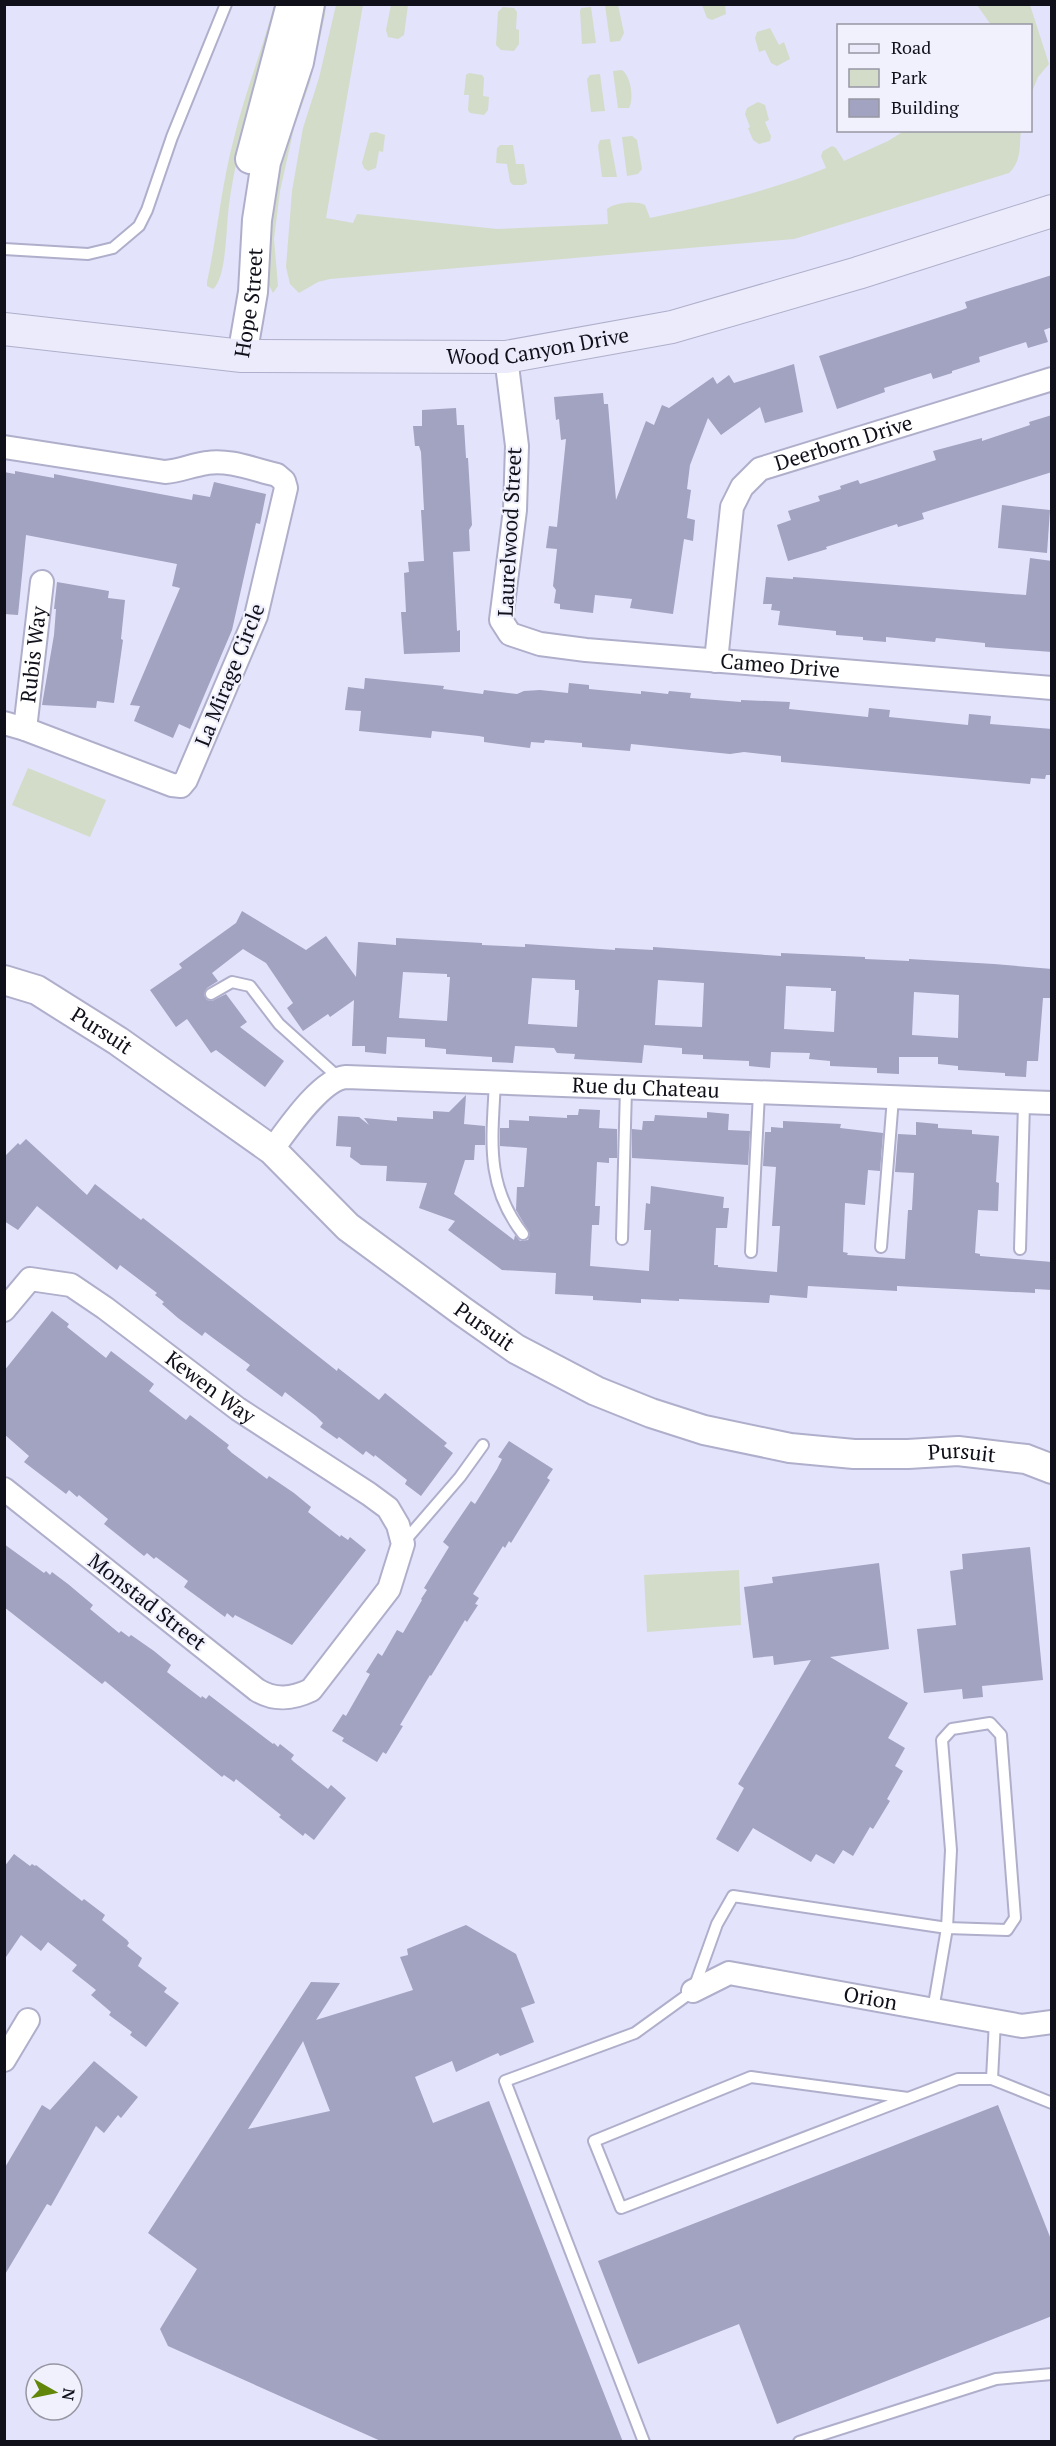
<svg xmlns="http://www.w3.org/2000/svg" width="1056" height="2446" viewBox="0 0 1056 2446" font-family="'PT Serif',serif">
  <rect width="100%" height="100%" fill="#e3e3fb"/>
  <g fill="#d3dcc9">
    <path d="M274,5h7c-19,66 -43,132 -52,200 -3,19 -2,73 -16,84l-6,-3v-4c10,-46 14,-94 26,-140 11,-47 29,-91 41,-137z"/>
    <polygon points="323,5 326,5 325,15 310,82 294,128 280,191 274,239 278,286 273,293 267,281 273,189"/>
    <path d="M363,5l-37,213 27,5 4,-9 140,15 111,-5 -1,-15c6,-6 30,-9 38,-4l5,13c60,-13 119,-27 176,-50l-5,-12 2,-5 9,-5 4,2 8,13 44,-20 16,-10h117c-2,16 1,29 -12,42l-215,66 -464,40 -12,3 -19,11 -9,-9 -4,-17 6,-76 11,-63 16,-50 17,-73z"/>
    <polygon points="391,5 408,5 404,35 398,39 388,37 386,30"/>
    <polygon points="605,5 618,5 624,33 620,41 610,42"/>
    <polygon points="702,5 725,5 726,14 712,20 707,18"/>
    <polygon points="977,5 1030,5 1049,64 1038,77 1031,94 1030,26 991,25"/>
    <polygon points="503,7 514,8 517,12 516,29 519,30 519,44 514,51 501,50 496,45 498,12"/>
    <polygon points="591,7 596,43 582,44 580,11 581,8"/>
    <polygon points="770,28 779,45 784,42 790,59 777,66 771,63 765,50 759,52 755,38 757,32"/>
    <path d="M622,70c9,6 12,29 7,38h-11l-5,-37z"/>
    <polygon points="469,73 482,75 484,78 483,96 489,97 488,110 484,115 470,113 468,110 469,95 464,95 466,75"/>
    <polygon points="600,74 605,111 591,112 587,79 590,75"/>
    <polygon points="758,102 765,105 769,120 765,122 771,136 770,141 759,144 753,140 748,128 750,127 745,114 747,108"/>
    <polygon points="376,132 385,135 383,152 379,151 376,168 368,171 364,168 362,163 370,133"/>
    <polygon points="632,136 637,140 642,169 638,174 627,176 622,137"/>
    <polygon points="610,139 617,177 602,177 598,146 600,140"/>
    <polygon points="500,145 513,145 516,164 524,164 527,183 523,185 513,185 510,182 507,164 496,163 497,148"/>
    <polygon points="28,768 106,800 90,837 12,805"/>
    <polygon points="739,1570 741,1625 647,1632 644,1575"/>
  </g>
  <g fill="#a2a2c1" fill-rule="evenodd">
    <polygon points="1052,275 1052,327 1044,330 1048,342 1028,348 1026,342 979,357 980,362 952,371 952,373 933,379 931,373 884,388 885,392 837,409 819,356 962,310 967,308 965,302"/>
    <polygon points="794,364 803,412 765,423 760,407 721,435 708,418 690,465 687,489 691,490 687,518 695,520 693,541 684,539 673,614 630,608 632,599 595,595 593,613 560,609 560,604 554,603 556,590 553,586 557,549 546,548 549,526 557,527 566,439 561,440 559,419 556,420 554,397 603,393 604,404 608,404 616,500 646,421 654,425 662,405 669,408 713,377 717,384 729,375 734,383"/>
    <polygon points="456,408 457,425 464,425 466,458 468,458 472,525 469,530 470,551 453,552 457,631 460,630 460,652 404,654 401,612 406,612 404,573 409,572 408,562 424,561 421,510 424,510 421,452 419,446 415,446 413,426 422,426 422,410"/>
    <polygon points="1052,415 1052,472 922,513 924,519 898,527 897,524 826,547 827,549 788,561 777,525 791,520 788,511 820,501 818,496 841,489 840,486 858,480 860,484 936,460 933,451 982,438 982,441 1030,425 1029,422"/>
    <polygon points="15,471 54,478 54,474 192,500 193,494 210,497 214,482 266,494 260,524 256,523 232,630 190,729 179,724 173,738 134,721 140,706 130,705 180,588 172,586 177,564 26,535 18,615 4,614 4,472 15,474"/>
    <polygon points="1002,505 1050,510 1047,553 998,548"/>
    <polygon points="1030,558 1052,561 1052,652 985,647 985,643 936,638 935,642 886,637 886,642 863,640 863,637 836,635 836,631 778,625 780,611 771,610 772,604 763,604 766,577 793,579 793,577 1026,595"/>
    <polygon points="57,582 109,591 108,598 125,600 121,639 123,640 114,703 97,701 96,708 42,705 54,635 56,609 54,609"/>
    <polygon points="365,678 444,686 443,689 483,694 484,690 517,694 524,691 540,690 568,693 569,683 589,685 589,689 641,694 641,691 668,694 669,691 691,693 690,698 741,702 741,700 790,702 789,709 868,717 869,708 890,710 889,717 968,725 969,714 991,716 990,724 1052,729 1052,775 1046,775 1045,779 1031,778 1030,784 781,762 781,756 744,752 730,754 631,744 630,751 582,747 582,743 545,740 544,743 531,742 530,748 484,742 484,737 479,736 432,731 431,738 359,731 361,711 345,710 348,687 364,689"/>
    <path d="M242,911l64,39 20,-14 30,41 2,-35 38,3v-7l86,5v2l43,2v-3l90,6v-2l38,2v-3l128,9v-3l84,4v2l44,2v-2l85,5 58,5v22l-2,7h-7l-5,63h-11l-1,16 -21,-1v-3l-47,-3v-4l-20,-2v-7h-39v17l-22,-1v-5l-47,-2v-5l-21,-2 1,-6 -39,-1 -1,16 -21,-2v-5l-46,-2v-4l-21,-1v-6l-38,-3 -2,18 -68,-4 1,-5 -18,-1 -3,-5 -39,-2 -2,17 -21,-1v-5l-46,-3v-5l-21,-2v-8l-38,-2 -1,17 -21,-2v-6h-13l2,-46 -24,17 -2,-3 -25,17 -16,-23 6,-5 -27,-40 -23,-14 -31,24 6,8 -11,7 -3,7 3,5 5,1 14,-7 21,28 -7,5 44,34 -19,26 -49,-37 -5,3 -24,-34 -11,8 -26,-37 32,-22 -3,-4 57,-41zM403,972l44,2v3h3l-3,44 -48,-3zM532,978l43,2v10h4l-2,37 -49,-3zM658,980l46,3 -2,44 -47,-2zM786,986l45,2v3h5l-2,41 -50,-3zM914,992l45,3 -1,43 -46,-3z"/>
    <polygon points="466,1095 464,1124 485,1126 485,1145 475,1145 474,1160 465,1160 454,1194 514,1240 515,1235 520,1241 528,1240 530,1234 516,1210 517,1187 524,1187 527,1148 500,1146 500,1128 509,1128 509,1120 529,1121 529,1116 567,1118 567,1115 578,1115 579,1109 600,1110 599,1128 617,1129 617,1158 609,1158 609,1163 597,1162 595,1206 600,1206 599,1225 592,1225 590,1266 649,1271 651,1230 644,1230 646,1203 650,1204 651,1186 724,1197 723,1208 729,1208 727,1228 716,1228 714,1265 718,1265 718,1267 777,1272 780,1226 772,1226 776,1167 763,1166 765,1132 771,1132 771,1127 783,1128 783,1121 841,1124 840,1128 883,1133 880,1171 868,1170 865,1205 845,1203 843,1252 848,1253 847,1255 905,1259 908,1210 912,1210 914,1173 895,1172 898,1134 916,1135 916,1122 938,1124 938,1128 972,1130 972,1134 999,1136 996,1182 999,1183 998,1211 978,1210 975,1253 980,1254 980,1256 1052,1262 1052,1290 1035,1289 1035,1293 897,1286 897,1291 808,1286 807,1298 770,1295 769,1303 679,1299 679,1301 641,1299 641,1303 593,1300 593,1296 555,1294 556,1273 502,1270 448,1230 455,1221 419,1208 427,1183 386,1181 387,1166 361,1165 350,1157 351,1147 336,1146 338,1116 359,1117 369,1125 364,1118 397,1121 397,1117 433,1119 433,1111 449,1112"/>
    <polygon points="707,1112 729,1114 728,1130 750,1131 748,1165 632,1158 632,1129 642,1130 643,1121 654,1121 655,1115 707,1118"/>
    <polygon points="26,1139 87,1195 95,1184 141,1220 143,1218 180,1247 337,1371 338,1368 379,1400 385,1393 447,1443 444,1446 453,1453 421,1496 405,1484 407,1480 375,1455 374,1457 366,1451 363,1455 339,1437 337,1439 320,1427 323,1423 316,1416 285,1392 282,1397 246,1370 250,1365 213,1338 205,1332 202,1336 178,1318 162,1304 164,1302 155,1295 157,1293 120,1265 117,1270 37,1206 18,1230 4,1221 4,1157 18,1143 20,1145"/>
    <polygon points="52,1311 69,1324 67,1327 106,1358 111,1351 154,1384 149,1391 186,1420 190,1415 229,1445 227,1448 232,1453 267,1479 269,1476 294,1493 311,1507 308,1512 340,1537 341,1535 348,1540 350,1537 366,1550 292,1645 235,1615 233,1618 227,1613 225,1617 184,1587 188,1581 156,1557 154,1559 147,1553 144,1556 104,1524 108,1519 79,1495 77,1497 69,1490 66,1494 24,1462 29,1456 4,1434 4,1371"/>
    <polygon points="509,1441 553,1469 547,1478 550,1480 511,1543 509,1541 505,1548 503,1546 473,1594 479,1598 475,1604 478,1605 467,1622 465,1620 431,1676 430,1675 400,1725 403,1726 386,1754 383,1752 377,1762 342,1741 344,1738 332,1731 343,1714 346,1716 370,1674 366,1672 378,1653 382,1656 397,1630 403,1633 422,1600 421,1599 427,1590 424,1588 449,1547 443,1542 471,1501 475,1504 497,1469 502,1459 498,1457"/>
    <polygon points="4,1544 44,1573 46,1571 50,1575 52,1572 68,1584 93,1605 90,1609 119,1633 121,1631 129,1637 131,1635 154,1651 171,1665 167,1672 201,1698 202,1696 206,1699 209,1695 273,1744 274,1743 278,1747 280,1744 294,1755 291,1759 294,1762 328,1789 331,1785 346,1798 314,1840 305,1833 303,1836 279,1817 281,1815 236,1779 234,1782 224,1775 222,1777 105,1681 102,1684 4,1607"/>
    <polygon points="1030,1547 1043,1680 982,1686 983,1697 963,1699 962,1689 924,1693 917,1629 956,1625 950,1571 963,1569 962,1554"/>
    <polygon points="879,1563 889,1649 830,1657 908,1703 888,1738 905,1748 895,1766 903,1771 887,1799 890,1801 873,1829 870,1827 853,1856 843,1850 834,1864 816,1854 811,1862 753,1828 738,1852 716,1839 744,1788 738,1784 811,1660 774,1665 773,1656 753,1658 744,1587 773,1583 772,1577"/>
    <polygon points="14,1854 30,1866 32,1864 35,1866 36,1865 82,1901 84,1899 105,1915 102,1920 127,1940 129,1943 127,1946 142,1958 138,1966 167,1988 164,1992 179,2003 146,2047 130,2035 132,2032 109,2015 111,2012 91,1995 96,1990 72,1971 77,1965 48,1942 41,1951 21,1935 4,1960 4,1867"/>
    <path d="M466,1925l50,29 19,49 -14,5 13,34 -34,14 -2,-3 -42,19 -4,-11 -37,16 18,46 56,-22 134,341h-240l-215,-96 -8,-17 37,-60 -49,-36 163,-251 29,1 -24,37 97,-30 -13,-33 8,-2 -1,-6zM303,2041l27,70 -82,18 54,-86z"/>
    <polygon points="94,2061 138,2097 121,2118 118,2115 104,2133 96,2126 51,2206 47,2204 4,2276 4,2169 42,2105 50,2110"/>
    <polygon points="998,2105 1052,2242 1052,2316 777,2424 739,2324 638,2364 598,2261"/>
  </g>
  <g fill="none" stroke-linecap="round" stroke-linejoin="round">
    <defs>
      <g id="service">
        <polyline points="4,249 88,254 113,248 139,226 147,210 172,137 226,4"/>
        <polyline points="211,994 232,982 250,986 279,1024 338,1077"/>
        <path d="M495,1082c-3,59 -10,103 28,152"/>
        <polyline points="622,1239 626,1088"/>
        <polyline points="881,1247 893,1098"/>
        <polyline points="1020,1249 1024,1103"/>
        <polyline points="751,1252 759,1093"/>
        <polyline points="403,1543 460,1477 483,1445"/>
        <polygon points="990,1723 1001,1735 1015,1918 1007,1930 947,1928 951,1850 942,1740 952,1729"/>
        <polyline points="995,2021 992,2079 1052,2103"/>
        <polyline points="908,2098 751,2077 594,2141 621,2208 958,2079 992,2079"/>
        <polyline points="644,2442 505,2081 635,2033 693,1991 717,1924 733,1896 947,1928 933,2010"/>
        <polyline points="799,2442 996,2379 1052,2374"/>
      </g>
      <g id="minor">
        <path id="s1" d="M506,357l11,89 -2,64 -14,110 9,14 30,10 46,6 466,38"/>
        <path d="M4,447l161,25c15,-1 27,-7 42,-9 22,-4 48,7 70,12l7,6 2,7 -30,128 -70,164 -5,6 -9,-1 -147,-56 -21,-6"/>
        <path id="s2" d="M716,661l16,-154 10,-20 18,-18 292,-90"/>
        <path id="s3" d="M25,729l17,-147"/>
        <path id="s4" d="M272,1150c15,-20 49,-71 74,-73l706,26"/>
        <path id="s5" d="M4,1310l26,-31 41,6 34,23 133,101 131,85 19,14 10,17 5,19 -14,45 -78,101c-19,9 -36,11 -54,0l-253,-201"/>
        <path id="s6" d="M693,1991l36,-18 293,53 30,-4"/>
        <polyline points="4,2060 28,2020"/>
      </g>
      <g id="tertiary">
        <polyline points="250,159 291,4"/>
        <path id="s7" d="M242,356l11,-64 4,-72 9,-58 33,-100 11,-58"/>
        <path id="s8" d="M4,980l33,10 81,51 154,109 76,77 114,84 54,38 80,42 55,22 53,17 86,18 64,6h54l50,-3 68,8 26,10"/>
      </g>
      <g id="secondary">
        <path id="s9" d="M4,329l238,27 264,1 166,-30 186,-54 194,-62"/>
      </g>
    </defs>
    <use href="#service" stroke="#afafcb" stroke-width="14"/>
    <use href="#minor" stroke="#afafcb" stroke-width="26"/>
    <use href="#tertiary" stroke="#afafcb" stroke-width="32"/>
    <use href="#secondary" stroke="#afafcb" stroke-width="34"/>
    <use href="#service" stroke="#fff" stroke-width="10"/>
    <use href="#minor" stroke="#fff" stroke-width="22"/>
    <use href="#tertiary" stroke="#fff" stroke-width="28"/>
    <use href="#secondary" stroke="#ebebfc" stroke-width="32"/>
  </g>
  <g text-anchor="middle" stroke-width="4.5" stroke-linejoin="round" paint-order="stroke">
    <g font-size="21" fill="#10101a" stroke="#f1f1fe">
      <text dy="7" stroke="none"><textPath href="#s7" startOffset="54">Hope Street</textPath></text>
      <text dy="7" stroke="none"><textPath href="#s9" startOffset="536">Wood Canyon Drive</textPath></text>
      <text dy="7" stroke="none"><textPath href="#s2" startOffset="290">Deerborn Drive</textPath></text>
      <text transform="translate(510 532) rotate(-87)" y="7">Laurelwood Street</text>
      <text dy="7" stroke="none"><textPath href="#s3" startOffset="75">Rubis Way</textPath></text>
      <text dy="7" stroke="none"><textPath href="#s1" startOffset="554">Cameo Drive</textPath></text>
      <text transform="translate(230 675) rotate(-68)" y="7">La Mirage Circle</text>
      <text dy="7" stroke="none"><textPath href="#s8" startOffset="111">Pursuit</textPath></text>
      <text dy="7" stroke="none"><textPath href="#s4" startOffset="406">Rue du Chateau</textPath></text>
      <text dy="7" stroke="none"><textPath href="#s8" startOffset="596">Pursuit</textPath></text>
      <text dy="7" stroke="none"><textPath href="#s5" startOffset="255">Kewen Way</textPath></text>
      <text dy="7" stroke="none"><textPath href="#s8" startOffset="1100">Pursuit</textPath></text>
      <text transform="translate(147 1602) rotate(38)" y="7">Monstad Street</text>
      <text dy="7" stroke="none"><textPath href="#s6" startOffset="184">Orion</textPath></text>
    </g>
  </g>
  <rect width="1056" height="2446" fill="none" stroke="#10101a" stroke-width="12"/>
  <rect x="837" y="24" width="195" height="108" fill="#f1f1fe" stroke="#9797a3" stroke-width="1.5"/>
  <rect x="849" y="44" width="30" height="9" fill="#ebebfc" stroke="#9797a3" stroke-width="1.5"/>
  <text x="891" y="54" font-size="18" fill="#10101a">Road</text>
  <rect x="849" y="69" width="30" height="18" fill="#d3dcc9" stroke="#9797a3" stroke-width="1.5"/>
  <text x="891" y="84" font-size="18" fill="#10101a">Park</text>
  <rect x="849" y="99" width="30" height="18" fill="#a2a2c1" stroke="#9797a3" stroke-width="1.5"/>
  <text x="891" y="114" font-size="18" fill="#10101a">Building</text>
  <g transform="translate(54 2392) rotate(99)"><circle r="28" fill="#f1f1fe" stroke="#9797a3" stroke-width="1.5"/>
  <path d="M0-4.5L10 22L0 15L-10 22Z" fill="#618609"/>
  <text y="-9" font-size="16" font-weight="bold" text-anchor="middle" fill="#10101a">N</text>
  </g>
</svg>
